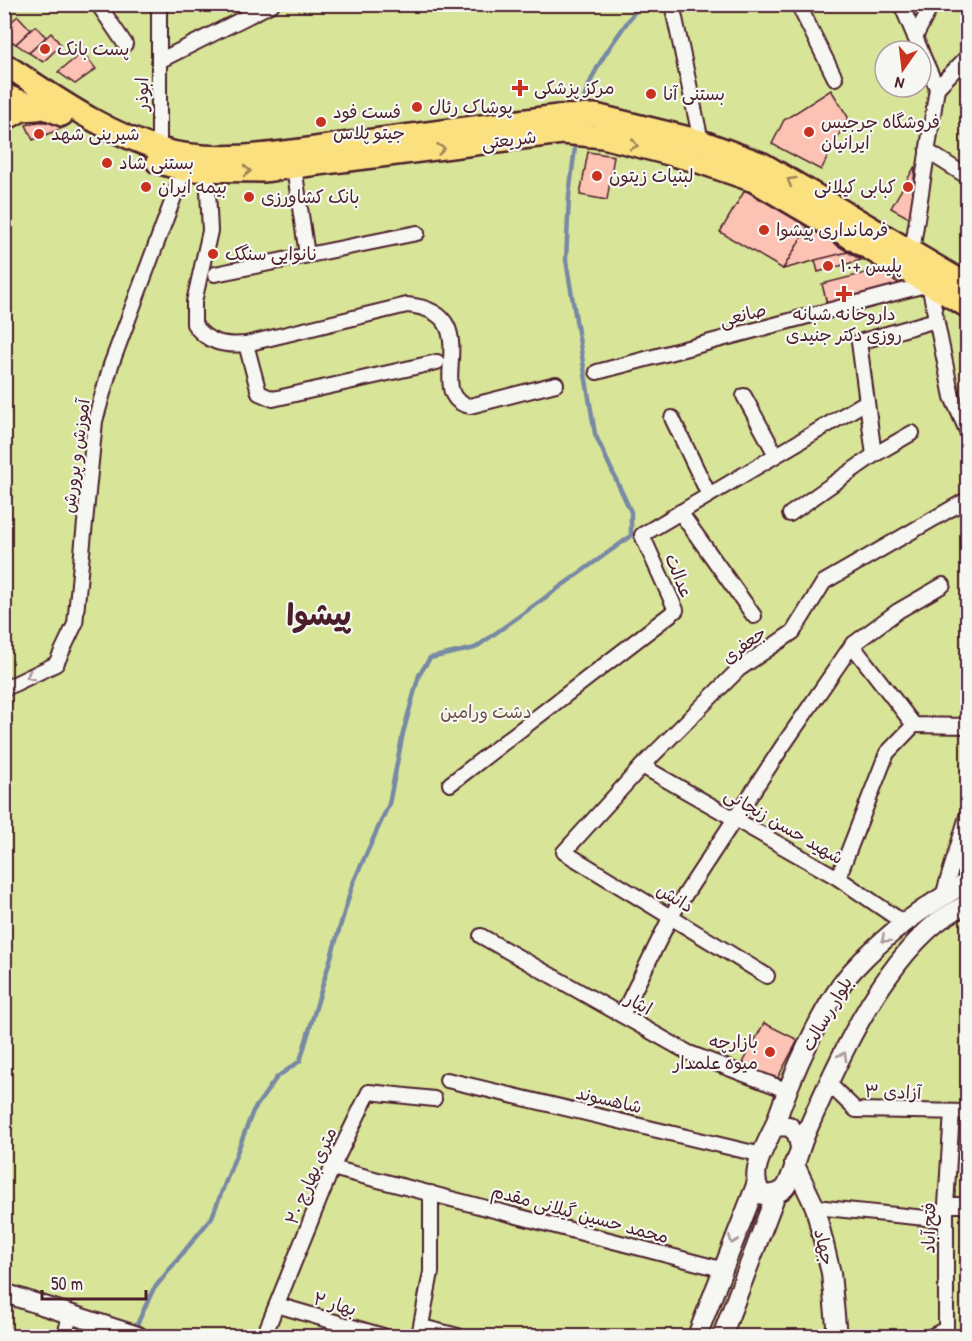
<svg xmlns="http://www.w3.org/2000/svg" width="972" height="1341" viewBox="0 0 972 1341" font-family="'Patrick Hand','Playpen Sans Arabic',sans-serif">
  <rect width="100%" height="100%" fill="#f7ece5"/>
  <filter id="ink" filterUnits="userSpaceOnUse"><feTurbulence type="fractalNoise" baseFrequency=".0167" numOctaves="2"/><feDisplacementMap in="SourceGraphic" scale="12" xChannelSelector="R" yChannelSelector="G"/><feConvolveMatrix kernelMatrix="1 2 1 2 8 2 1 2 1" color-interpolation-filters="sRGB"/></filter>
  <g filter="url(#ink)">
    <path fill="#d8e497" stroke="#918261" stroke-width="1.5" fill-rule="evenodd" d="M5,5h962v1331h-962zM885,51h36v36h-36z"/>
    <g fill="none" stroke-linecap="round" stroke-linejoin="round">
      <g stroke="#7889a5" stroke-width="4.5">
        <path d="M582,108c7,-38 37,-73 58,-104"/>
        <polyline points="134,1331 153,1290 212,1217 253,1111 277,1077 300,1061 353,883 389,804 403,733 419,675 430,658 475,648 631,536 631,512 595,434 566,260 569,196 575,147"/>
      </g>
    </g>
    <g fill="#fcc2b3" stroke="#4a1f2b" stroke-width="1.5">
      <polygon points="4,12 13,21 4,28"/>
      <polygon points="18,16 31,30 16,44 4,37 4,28"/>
      <polygon points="35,26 46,37 29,53 16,44"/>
      <polygon points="51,33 61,45 43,62 29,53"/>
      <polygon points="83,52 96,69 75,84 58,72"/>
      <polygon points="831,90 848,117 821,170 772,144 784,120"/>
      <polygon points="38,122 52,122 65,127 33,140 26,125"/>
      <polygon points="588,152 614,156 607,200 580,195"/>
      <polygon points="915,166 911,219 891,208"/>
      <polygon points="745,190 808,227 783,269 720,232"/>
      <polygon points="808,227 848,252 783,269"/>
      <polygon points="848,252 861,260 818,272 815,260"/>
      <polygon points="877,270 902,285 827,304 822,284"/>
      <polygon points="764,1023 798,1040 776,1081 743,1063"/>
    </g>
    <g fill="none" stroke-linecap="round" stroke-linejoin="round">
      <defs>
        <g id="street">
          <polyline points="98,4 125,44"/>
          <polyline points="672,4 701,141"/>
          <polyline points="798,4 835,78"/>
          <polyline points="901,4 921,51"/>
          <polyline points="915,37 932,4"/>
          <polyline points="921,52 937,88"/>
          <polyline points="161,60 272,4"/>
          <polyline points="159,149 159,4"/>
          <polyline points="927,151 968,177"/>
          <polyline points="294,167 307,255"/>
          <path d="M207,170l3,61 -16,71v22c13,19 30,22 52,20l161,-39c84,8 13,92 63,101l86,-22"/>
          <polyline points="912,252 937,88 968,56"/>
          <polyline points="215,274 417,233"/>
          <polyline points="246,344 259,393 273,399 437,362"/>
          <polyline points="597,372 929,284 952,397 968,433"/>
          <polyline points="744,396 776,455"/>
          <polyline points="672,418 709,495"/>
          <polyline points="874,455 859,342 936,320"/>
          <polyline points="680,512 754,616"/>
          <polyline points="790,514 874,455 912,433"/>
          <polyline points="852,645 914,725 968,726"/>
          <polyline points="4,689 56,664 75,624 95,421 111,365 184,170"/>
          <polyline points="642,766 838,878 904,923"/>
          <polyline points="450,784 676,610 642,535 866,402"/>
          <polyline points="838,878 887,753 914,725"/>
          <polyline points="943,896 968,813"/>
          <polyline points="481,936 689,1053 786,1090"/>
          <polyline points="767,976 564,852 642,766 739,669 793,632 824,582 968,499"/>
          <polyline points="622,1015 671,916 782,747 852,645 898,611 943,585"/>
          <polyline points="447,1080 762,1155"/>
          <polyline points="828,1083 856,1110 968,1112"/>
          <polyline points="332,1168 721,1269"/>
          <polyline points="946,1205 968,1205"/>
          <polyline points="815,1207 946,1220"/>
          <polyline points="277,1305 383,1336"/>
          <polyline points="422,1327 458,1336"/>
          <polyline points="65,1336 70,1314"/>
          <polyline points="264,1336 332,1168 369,1092 434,1099"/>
          <polyline points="419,1336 431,1272 431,1193"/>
          <polyline points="932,1336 946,1329 946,1205 952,1112"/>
        </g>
        <g id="secondary">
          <path d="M774,1127c15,-44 49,-126 81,-159 32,-35 71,-63 113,-86"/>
          <path d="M800,1147l-3,-13 -8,-8 -15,1c-9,21 -28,48 -11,68 10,-1 19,-1 24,-10 8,-16 12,-36 19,-52 30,-69 72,-162 130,-210 10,-8 21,-13 32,-20"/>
          <polyline points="794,1163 815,1207 831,1273 837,1336"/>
          <polyline points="4,1293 138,1336"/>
          <polyline points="697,1336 756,1185"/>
          <polyline points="722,1336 776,1194"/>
        </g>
        <g id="primary">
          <path d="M4,64c50,32 99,68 156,85 58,17 131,2 190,-6 69,-9 138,-18 208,-27l37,-1 106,26 62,23 205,121"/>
          <path d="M4,94c18,11 39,11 58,21"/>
          <polyline points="4,120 22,110 37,109"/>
          <polyline points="157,162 184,170 263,171 562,133 603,137 696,161 754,181 968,307"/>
        </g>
      </defs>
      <use href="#street" stroke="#4a1f2b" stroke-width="18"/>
      <use href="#secondary" stroke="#4a1f2b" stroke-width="22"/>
      <use href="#primary" stroke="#4a1f2b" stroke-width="26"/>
      <use href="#street" stroke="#f6f6f2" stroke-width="14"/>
      <use href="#secondary" stroke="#f6f6f2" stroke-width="18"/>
      <use href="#primary" stroke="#fbe080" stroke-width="21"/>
    </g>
    <defs><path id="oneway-chevron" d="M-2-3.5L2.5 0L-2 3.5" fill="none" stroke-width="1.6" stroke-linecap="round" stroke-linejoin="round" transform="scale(1.5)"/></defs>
    <g stroke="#a28056">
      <use href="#oneway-chevron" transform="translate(634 145) rotate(14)"/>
      <use href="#oneway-chevron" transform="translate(441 149) rotate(-7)"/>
      <use href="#oneway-chevron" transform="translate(247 171) rotate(1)"/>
      <use href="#oneway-chevron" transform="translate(791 181) rotate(-149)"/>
    </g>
    <g stroke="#a99598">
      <use href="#oneway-chevron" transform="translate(30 676) rotate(153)"/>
      <use href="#oneway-chevron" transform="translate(885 939) rotate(138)"/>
      <use href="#oneway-chevron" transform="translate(843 1056) rotate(-61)"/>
      <use href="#oneway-chevron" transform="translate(733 1240) rotate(112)"/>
    </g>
  </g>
  <g fill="#c8321e" stroke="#f6f6f2" stroke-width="2">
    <circle cx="45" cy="49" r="6"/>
    <path d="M517 79h6v6h6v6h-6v6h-6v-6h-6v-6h6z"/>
    <circle cx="651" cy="94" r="6"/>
    <circle cx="417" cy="107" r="6"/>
    <circle cx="321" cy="122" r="6"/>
    <circle cx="809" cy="132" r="6"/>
    <circle cx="39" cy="134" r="6"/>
    <circle cx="107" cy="163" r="6"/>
    <circle cx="597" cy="176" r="6"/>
    <circle cx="146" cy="187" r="6"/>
    <circle cx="908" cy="187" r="6"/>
    <circle cx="249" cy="197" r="6"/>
    <circle cx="764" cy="230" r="6"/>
    <circle cx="213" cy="254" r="6"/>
    <circle cx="828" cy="266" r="6"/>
    <path d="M841 285h6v6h6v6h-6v6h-6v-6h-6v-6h6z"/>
    <circle cx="770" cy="1052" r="6"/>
  </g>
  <g text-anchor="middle" stroke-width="4.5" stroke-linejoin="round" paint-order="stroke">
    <g font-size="18" fill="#4a1f2b" stroke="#f6f6f2" text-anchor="start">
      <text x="57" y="55">پست بانک</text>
      <text x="534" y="94">مرکز پزشکی</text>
      <text x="663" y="100">بستنی آنا</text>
      <text x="429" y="113">پوشاک رئال</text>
      <text x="333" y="118">فست فود<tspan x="333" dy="21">جیتو پلاس</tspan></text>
      <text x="821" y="128">فروشگاه جرجیس<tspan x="821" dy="21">ایرانیان</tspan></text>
      <text x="51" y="140">شیرینی شهد</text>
      <text x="119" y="169">بستنی شاد</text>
      <text x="609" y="182">لبنیات زیتون</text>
      <text x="158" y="193">بیمه ایران</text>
      <text x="896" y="193" text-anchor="end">کبابی کیلانی</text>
      <text x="261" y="203">بانک کشاورزی</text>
      <text x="776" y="236">فرمانداری پیشوا</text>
      <text x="225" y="260">نانوایی سنگک</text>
      <text x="840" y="272">پلیس +۱۰</text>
      <text x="844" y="320" text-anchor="middle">داروخانه شبانه<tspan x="844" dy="21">روزی دکتر جنیدی</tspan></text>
      <text x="758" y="1048" text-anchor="end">بازارچه<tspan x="758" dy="21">میوه علمدار</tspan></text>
    </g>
    <g font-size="18" fill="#4a1f2b" stroke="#f6f6f2">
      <text transform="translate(142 94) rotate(-89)" y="6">ابوذر</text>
      <text transform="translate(509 140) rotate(-7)" y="6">شریعتی</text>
      <text transform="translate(743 315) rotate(-15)" y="6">صانعی</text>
      <text transform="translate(76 456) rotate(-82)" y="6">آموزش و پرورش</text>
      <text transform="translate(679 576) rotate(68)" y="6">عدالت</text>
      <text transform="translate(744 645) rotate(-37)" y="6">جعفری</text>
      <text transform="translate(784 826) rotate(30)" y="6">شهید حسن زنجانی</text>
      <text transform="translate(675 898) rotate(31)" y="6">دانش</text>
      <text transform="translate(639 1004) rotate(29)" y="6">ایثار</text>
      <text transform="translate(827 1014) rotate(-60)" y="6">بلوار رسالت</text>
      <text transform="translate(893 1092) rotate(2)" y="6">آزادی ۳</text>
      <text transform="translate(609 1100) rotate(13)" y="6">شاهسوند</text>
      <text transform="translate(311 1176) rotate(-67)" y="6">۲۰ متری بهارچ</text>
      <text transform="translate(580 1214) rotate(15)" y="6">محمد حسین گیلانی مقدم</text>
      <text transform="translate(929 1228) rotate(-89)" y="6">فتح آباد</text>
      <text transform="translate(824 1247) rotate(77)" y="6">جهاد</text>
      <text transform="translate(335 1304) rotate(16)" y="6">بهار ۲</text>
    </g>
    <g font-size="18" fill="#6e5046" stroke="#f6f6f2">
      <text x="486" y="718">دشت ورامین</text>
    </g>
    <g font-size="30" font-weight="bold" fill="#4a1f2b" stroke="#f6f6f2">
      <text x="319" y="625">پیشوا</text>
    </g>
  </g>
  <rect width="972" height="1341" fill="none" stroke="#f6f6f2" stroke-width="24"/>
  <rect x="12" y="12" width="948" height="1317" fill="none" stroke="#4a1f2b" stroke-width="2" filter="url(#ink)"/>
  <g transform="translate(903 69) rotate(194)"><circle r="28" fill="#f6f6f2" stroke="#b1a0a2" stroke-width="1.5"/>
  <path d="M0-4.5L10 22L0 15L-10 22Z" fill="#c8321e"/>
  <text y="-9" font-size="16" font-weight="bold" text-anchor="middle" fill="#4a1f2b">N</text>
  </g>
  <path d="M42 1290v9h104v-9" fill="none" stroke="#4a1f2b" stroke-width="3"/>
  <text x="51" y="1290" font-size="18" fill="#4a1f2b" stroke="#f6f6f2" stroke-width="4.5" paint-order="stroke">50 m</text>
</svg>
